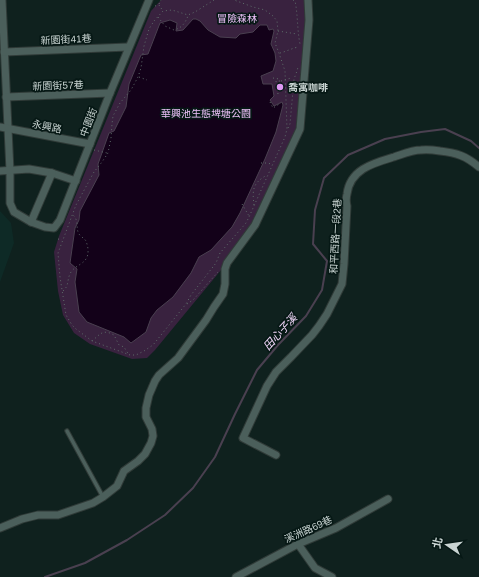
<svg xmlns="http://www.w3.org/2000/svg" width="479" height="577" viewBox="0 0 479 577" font-family="Helvetica,'Noto Sans TC',sans-serif">
  <rect width="100%" height="100%" fill="#0f211e"/>
  <polygon fill="#0e2a26" points="0,211 11,223 14,243 0,282"/>
  <polygon fill="#39223f" points="161,0 304,0 306,24 298,118 294,137 255,223 227,258 221,270 155,350 147,358 132,359 90,344 74,333 63,315 58,291 54,252 59,236 151,11"/>
  <polygon fill="#130119" stroke="#4a4050" points="193,19 196,19 200,21 208,30 220,37 236,38 240,34 253,32 260,25 267,25 269,30 273,29 274,31 271,44 275,53 276,61 273,71 261,76 263,84 272,84 274,96 270,100 274,106 282,102 283,105 276,132 265,159 240,213 232,227 211,250 199,257 191,273 173,297 157,310 151,318 146,332 131,343 124,337 87,322 79,312 75,282 77,269 70,263 75,228 79,220 80,211 99,175 98,164 109,133 114,131 126,107 129,84 141,55 148,54 160,23 170,20 177,23 176,31 183,30"/>
  <g fill="none" stroke-linecap="round" stroke-linejoin="round">
    <polyline stroke="#4a4050" stroke-width="2" points="45,577 85,563 127,540 165,515 193,488 215,457 235,414 257,370 278,345 306,316 322,290 327,261 313,244 315,210 324,178 348,155 385,139 421,132 445,129 471,141 479,148"/>
    <defs>
      <polyline id="service" points="67,431 103,497"/>
      <g id="minor">
        <polyline points="2,0 10,171 10,203 14,212 31,222 45,227 54,228 60,220 110,93 149,0"/>
        <polyline points="4,52 128,47"/>
        <polyline points="6,97 110,93"/>
        <polyline points="0,127 90,144"/>
        <polyline points="0,171 29,169 52,173 76,181"/>
        <polyline points="31,222 52,173"/>
        <path d="M276,455l-33,-17 24,-52 9,-14 15,-15 21,-22 7,-9 8,-12 15,-30 2,-20 3,-58c-1,-4 -1,-8 0,-12 3,-25 27,-31 47,-37 9,-3 18,-7 27,-7 7,-1 13,0 19,1 17,2 26,5 39,16"/>
        <polyline points="0,528 22,519 38,515 58,515 93,503 103,497 117,486 124,471 138,461 145,454 151,443 153,436 152,429 146,417 146,408 149,395 155,381 159,375 178,358 206,320 214,307 223,294 225,284 225,269 227,263 255,225 300,129 309,20 308,0"/>
        <polyline points="298,544 315,568 332,577"/>
        <polyline points="236,577 298,544 336,528 388,499"/>
      </g>
    </defs>
    <use href="#service" stroke="#303b38" stroke-width="5.5"/>
    <use href="#minor" stroke="#303b38" stroke-width="9"/>
    <g stroke="#5e6d6a" stroke-width="1" stroke-dasharray="1 3" stroke-linecap="butt">
      <polyline points="214,0 195,12 188,15 172,10 163,11 154,21 149,29 144,46 141,68 138,77 131,90 120,103 113,116 112,124 111,138 108,153 102,162 94,172 76,205 58,253 60,277 66,315 72,325 76,329 92,341 130,355 136,355 144,351 153,345 186,304 191,295 216,263 220,253 246,223 249,217 285,137 287,129 285,71 279,53 275,43 278,31 277,21 273,16 265,10 253,7 234,0"/>
      <path d="M293,0l2,1c3,14 2,28 5,43"/>
      <polyline points="159,4 161,0"/>
      <polyline points="155,6 159,5 163,11"/>
      <path d="M158,17l7,9 9,4c8,-2 11,-7 14,-14"/>
      <polyline points="278,31 297,34"/>
      <path d="M280,53c5,-1 15,-6 19,-6"/>
      <polyline points="139,77 147,80"/>
      <polyline points="273,78 279,79 279,80"/>
      <polyline points="278,94 276,81 281,81"/>
      <polyline points="270,102 273,108 281,103"/>
      <polyline points="288,128 290,124 294,79 297,71 298,67"/>
      <polyline points="94,150 107,153"/>
      <polyline points="261,163 266,163 272,164"/>
      <polyline points="242,204 249,216"/>
      <path d="M254,205c-2,-16 -1,-22 13,-30"/>
      <polyline points="58,239 62,240"/>
      <path d="M63,291c6,-5 4,-11 7,-17 4,-10 19,-9 18,-24 0,-3 -1,-6 -2,-9 -2,-3 -5,-4 -7,-7 -4,-7 1,-13 -7,-20"/>
      <polyline points="187,304 193,300 218,272"/>
      <polyline points="92,341 100,334 104,332 110,333 114,335 119,345 124,347 129,355"/>
    </g>
    <use href="#service" stroke="#4b5f5b" stroke-width="3.5"/>
    <use href="#minor" stroke="#4b5f5b" stroke-width="7"/>
    <polyline stroke="#5e6d6a" stroke-width="1" stroke-dasharray="1 3" stroke-linecap="butt" points="281,81 291,78"/>
  </g>
  <circle fill="#de98f2" stroke="#061815" stroke-width="1.5" cx="280" cy="87" r="4"/>
  <g text-anchor="middle" stroke-width="3.5" stroke-linejoin="round" paint-order="stroke">
    <g font-size="10" fill="#edc0f9" stroke="#061815">
      <text x="237" y="22">冒險森林</text>
      <text x="206" y="117">華興池生態埤塘公園</text>
    </g>
    <g font-size="10" fill="#c9d4d2" stroke="#061815">
      <text transform="translate(66 39) rotate(-3)" y="4">新園街41巷</text>
      <text transform="translate(58 85) rotate(-2)" y="4">新園街57巷</text>
      <text transform="translate(88 122) rotate(-69)" y="4">中園街</text>
      <text transform="translate(47 126) rotate(11)" y="4">永興路</text>
      <text transform="translate(335 236) rotate(-87)" y="4">和平西路一段2巷</text>
      <text transform="translate(308 529) rotate(-24)" y="4">溪洲路69巷</text>
    </g>
    <g font-size="10" font-weight="bold" fill="#c9d4d2" stroke="#061815" text-anchor="start">
      <text x="288" y="91">喬寓咖啡</text>
    </g>
    <g font-size="11" font-style="italic" fill="#f4d9fc" stroke="#061815">
      <text transform="translate(280 332) rotate(-48)" y="4">田心子溪</text>
    </g>
  </g>
  <g transform="translate(447 545) rotate(283)" stroke="#061815" stroke-width="3" paint-order="stroke">
  <path d="M0-3L7 15L0 10L-7 15Z" fill="#c9d4d2"/>
  <text y="-6" font-size="11" font-weight="bold" text-anchor="middle" fill="#c9d4d2">北</text>
  </g>
</svg>
